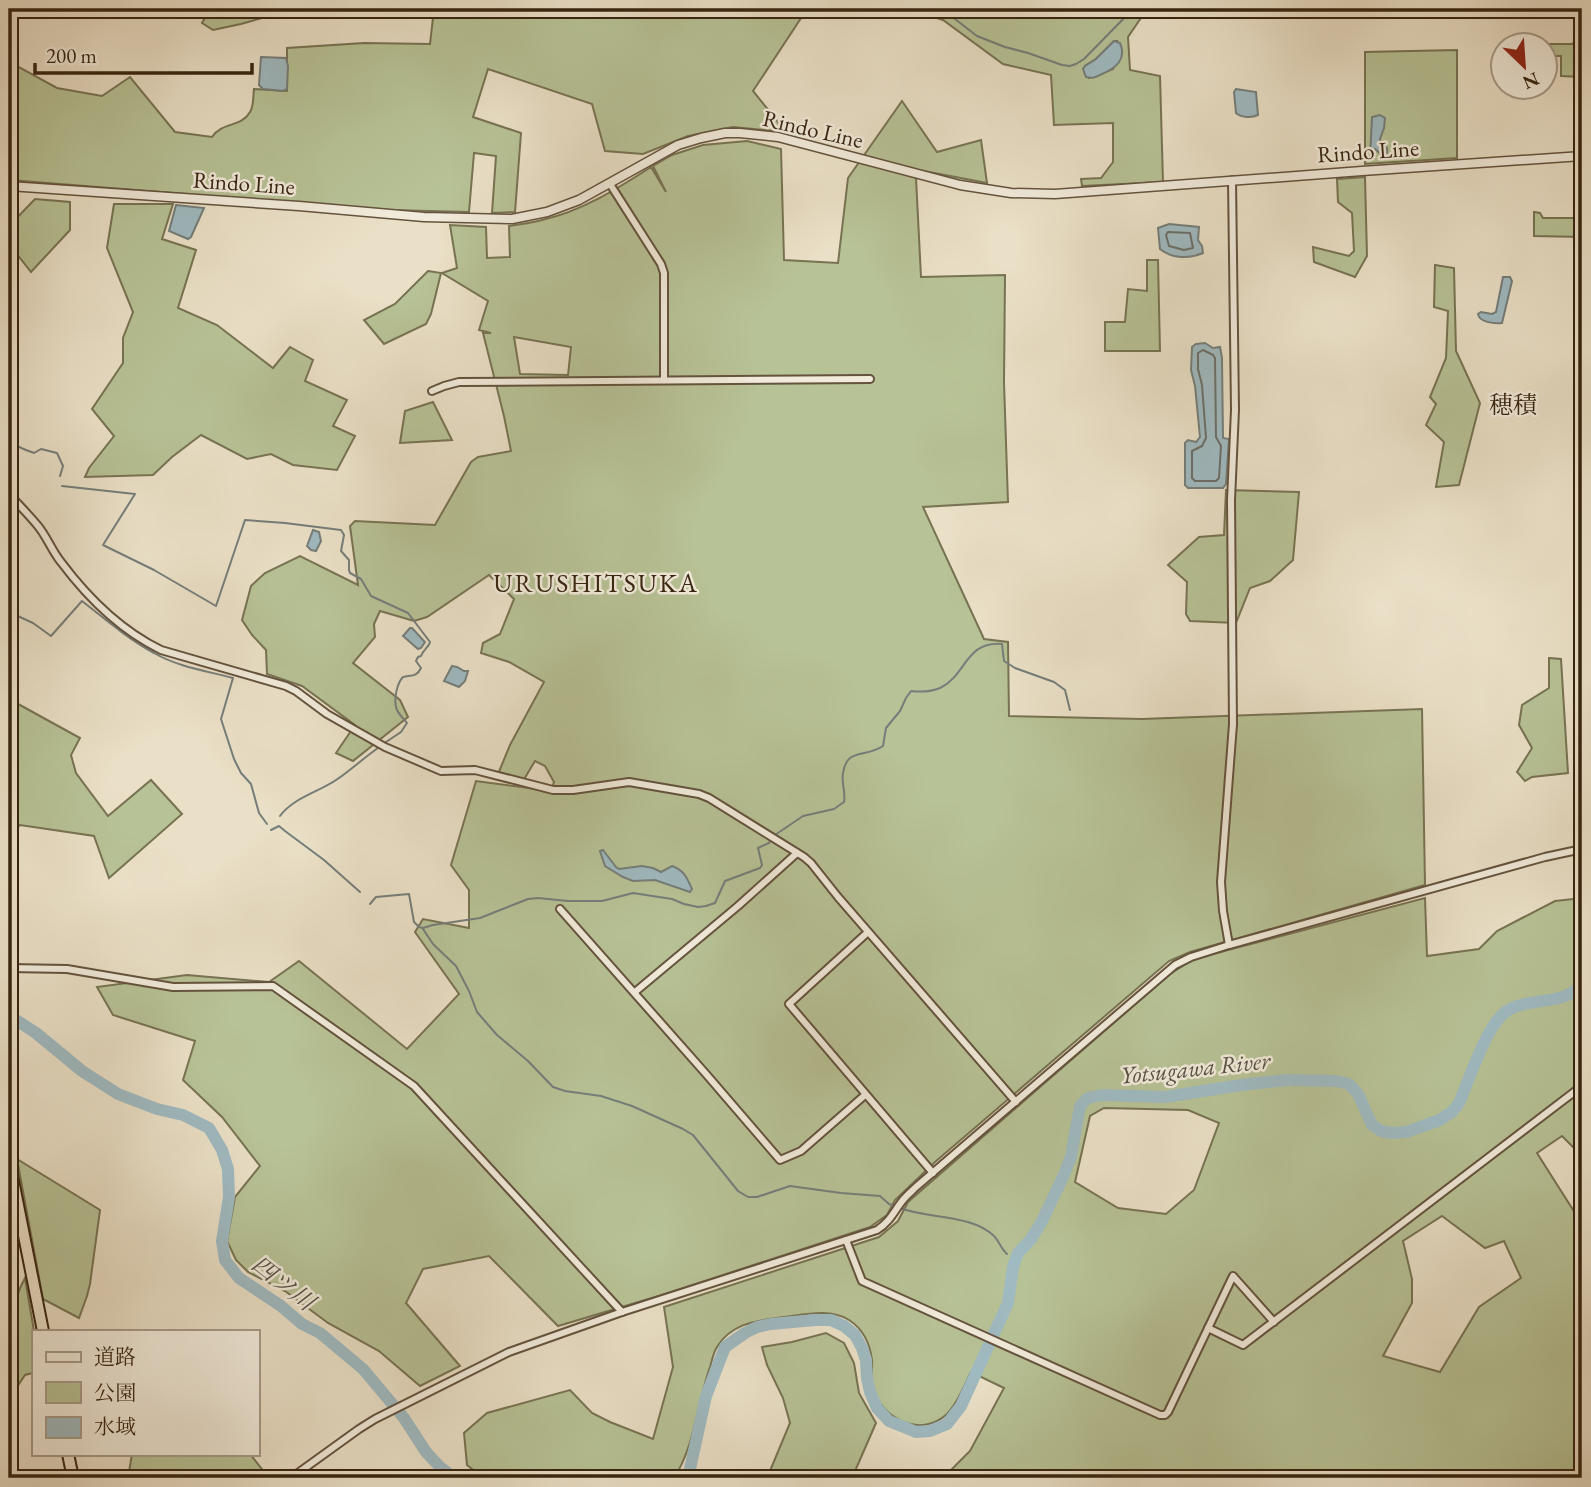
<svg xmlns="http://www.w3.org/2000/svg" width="1591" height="1487" viewBox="0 0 1591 1487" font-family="'EB Garamond','Noto Serif JP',serif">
  <rect width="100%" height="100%" fill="#eae0c7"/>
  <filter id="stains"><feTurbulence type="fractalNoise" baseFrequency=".00286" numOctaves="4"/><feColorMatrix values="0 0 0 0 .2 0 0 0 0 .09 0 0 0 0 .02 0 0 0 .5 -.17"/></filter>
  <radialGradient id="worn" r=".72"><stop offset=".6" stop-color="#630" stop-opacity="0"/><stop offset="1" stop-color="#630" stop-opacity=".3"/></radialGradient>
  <g fill="#b7c296" stroke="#777353" stroke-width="2" fill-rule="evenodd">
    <polygon points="210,9 281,9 280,13 241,24 213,30 202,23"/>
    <path d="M434,9h373l-54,82 33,41 -53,-5 -45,9 -45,18 -38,-3 -13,-47 -104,-35 -15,48 48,16 -6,79 -23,1 4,-57 -22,-3 -5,59 -79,-2 -381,-30v-132l4,-1v17l44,24 45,8 28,-19 45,55 37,5c11,-16 29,-9 38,-25 4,-6 3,-16 4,-23l33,2v-43l77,-5 66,1z"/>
    <path d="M908,9h239l-19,28 2,33 30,6 3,106 -81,4 -1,-7 20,-1 12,-16v-39l-59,2 -3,-50 -48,-11 -60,-44zM1114,41h3l-4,28 -24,9 -4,-12 11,-7z"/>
    <polygon points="1582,16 1582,77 1561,76 1561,56 1546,56 1546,46 1519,45 1519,44 1573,44"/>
    <polygon points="1457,50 1457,158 1365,164 1365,52"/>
    <path d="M902,101l35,51 44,-12 6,43 -69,-13 -2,8 5,99 84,-2 -1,108 4,119 -85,5 61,132 24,3 1,74 133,3 280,-10 3,176 -235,67 -21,9 -234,201 -40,38 -8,15 -17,12 -208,68 -104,31 -69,-70 -66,13 -17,34 54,63 -40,20 -41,-35 -51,-28 -43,-32 -37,-19 -12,-12 -9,-19 8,-44 25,-31 -38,-49 -39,-37 12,-39 -82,-26 -16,-28 90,-12 82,7 30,-21 108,88 52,-55 -44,-62 8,-13 46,9v-38l-18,-25 25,-84 75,10 3,-9 -9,-16 -10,-5 -12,20 -25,-7 12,-29 34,-63 -35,-20 -28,-9 2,-10 17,-9 14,-35 -25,-24 -62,42 -13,4 -34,-10 -6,13 1,13 -22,26 47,37 8,17 -55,44 -17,-8 19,-28 -53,-39 -35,-12 -1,-24 -14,-15 -10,-15 9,-34 14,-13 35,-17 58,29 -8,-59 5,-5 80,4 36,-63 7,-5 33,-6 -7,-35 -21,-83h8l-12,-3 9,-29 -46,-28 15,-5 -7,-43 36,2 1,31 23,-1 -1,-31c11,-2 23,-3 33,-6 40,-9 75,-31 109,-53l15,25 -13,-26 19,-11 31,-10 44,-4 34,8 3,111 54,3 10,-85zM514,337l57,10 -3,28 -48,-1z"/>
    <polygon points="1365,177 1367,256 1355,277 1314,262 1313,247 1349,256 1354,251 1352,213 1338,202 1337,179"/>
    <polygon points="35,199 70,202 70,230 31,272 9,244 9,226"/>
    <polygon points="114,204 173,204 162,239 196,250 178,308 217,325 273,368 290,347 313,360 305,381 347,400 333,426 355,436 337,470 293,465 271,454 247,459 201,435 172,457 153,475 85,477 89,468 114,436 92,409 123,363 123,338 133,312 107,248"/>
    <polygon points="1534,212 1540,213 1543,218 1582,218 1582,237 1534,236"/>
    <polygon points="1147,260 1158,260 1160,351 1105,351 1105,322 1125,322 1128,289 1147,291"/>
    <polygon points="1435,265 1454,268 1456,351 1480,403 1459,485 1436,487 1444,442 1426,425 1436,404 1430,397 1446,358 1448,311 1434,307"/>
    <polygon points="428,271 441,273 431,314 426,324 384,344 364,320 395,304"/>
    <polygon points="433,402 452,440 400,443 405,411"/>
    <polygon points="1582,477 1582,550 1577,550"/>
    <polygon points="1226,490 1299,492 1293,560 1270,581 1250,588 1236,623 1190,621 1186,614 1187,582 1168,565 1199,537 1224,535"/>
    <polygon points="1549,658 1561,659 1568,773 1532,777 1525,781 1517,772 1532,748 1519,725 1522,705 1549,688"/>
    <polygon points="9,699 80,738 71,755 76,773 108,816 151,780 182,814 109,878 94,836 20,825 9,835"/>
    <path d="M1425,898l2,58 52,-7 18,-18 58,-30 27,-3v258l-20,-20 -25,17 45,71v254h-637l1,-3 24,-24 34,-63 -33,-16c-7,14 -13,31 -24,42 -27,25 -65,5 -75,-27 -2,-8 1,-18 0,-27 -2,-16 -9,-31 -23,-40 -21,-13 -49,-4 -72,-2 -24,3 -47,7 -60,29 -4,6 -5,14 -7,20 -13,36 -15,79 -36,111h-191l-16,-13 -3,-32 23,-20 83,-23 22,23 18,9 43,17 20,-72 -9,-60 215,-70 19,-16 10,-19 262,-228 24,-15zM1104,1108l84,2 31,13 -25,67 -28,24 -48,-6 -43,-26 15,-66zM1442,1216l43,32 19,-7 17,37 -42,29 -39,65 -57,-16 29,-53v-24l-9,-38z"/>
    <polygon points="17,1159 100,1210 90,1284 87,1296 79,1318 43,1299"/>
    <polygon points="25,1278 34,1331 33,1373 25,1375 9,1399 9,1322 20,1288"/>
    <polygon points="826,1333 844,1343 854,1363 859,1393 876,1423 852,1478 767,1478 790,1423 783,1398 767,1365 762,1347 792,1342"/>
    <polygon points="132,1454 250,1454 269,1478 128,1478"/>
  </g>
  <g fill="#9fbac1" stroke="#757e7a" stroke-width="2">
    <path d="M1114,41l6,2c7,16 -4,25 -18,31 -6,3 -9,5 -16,3l-3,-8 2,-3 11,-7z"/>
    <polygon points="261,57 286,58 288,66 287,89 283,91 263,89 259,85"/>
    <path d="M1236,89l20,3 2,23c-6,3 -16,3 -22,-2l-2,-21z"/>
    <polygon points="1380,115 1385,118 1384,128 1380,139 1381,143 1387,148 1387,153 1384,157 1375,149 1370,157 1372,117"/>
    <polygon points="176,205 204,208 191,237 188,239 169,231"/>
    <path d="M1169,224l30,3 -1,13 4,6 1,7c-13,6 -31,6 -43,-4l-2,-21z"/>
    <path d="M1503,277h7l2,4 -10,42c-8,1 -23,-1 -24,-9l3,-2 11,2 4,-2z"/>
    <polygon points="1205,343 1213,348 1220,347 1222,358 1223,438 1229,439 1226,484 1223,488 1188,488 1185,485 1185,443 1188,440 1196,442 1200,437 1195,386 1191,370 1192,347 1196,344"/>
    <polygon points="313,530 319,532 321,541 316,551 311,550 307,546"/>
    <polygon points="410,628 412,628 425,642 421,648 418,649 403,636"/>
    <polygon points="452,666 457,667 464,671 468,671 465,681 459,687 444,681"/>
    <path d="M603,850l13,17 3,2 23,-3 11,2 8,4 11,-6c12,4 15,12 20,23l-2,3 -35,-12 -22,1 -10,-4 -18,-11 -5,-15z"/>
  </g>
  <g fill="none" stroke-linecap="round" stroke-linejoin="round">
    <g stroke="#6b6f68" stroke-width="2">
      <polygon points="1168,232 1190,233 1193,248 1184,250 1169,246 1166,235"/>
      <polygon points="1203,350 1213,355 1215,358 1216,437 1221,446 1219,478 1216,481 1195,481 1192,478 1192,451 1202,446 1206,438 1202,385 1198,369 1198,353"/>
    </g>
    <g stroke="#757e7a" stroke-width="2">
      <polyline points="942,9 977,36 1005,47 1028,53 1062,65 1070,66 1076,64 1084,59 1133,9"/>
      <path d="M9,430c8,18 6,16 25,23l7,-4 16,4 6,13 -3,10"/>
      <path d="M62,486l73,8 -32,51 51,25 62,36 29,-86 40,3 56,7 3,5 -3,16 8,9v10l1,3 11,6 10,17 37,17 22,29c-1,5 -7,8 -9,14l-3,1 -2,4 5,7c-4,9 -10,7 -18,9 -6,6 -9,21 -7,30 1,6 7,11 11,16l-6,9 -15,10"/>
      <path d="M9,612l24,11 18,13 31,-35c23,18 46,38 72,52 24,14 53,18 79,25l-12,41 13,40 7,14 10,11 8,29 8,11"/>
      <path d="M280,816c14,-19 40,-24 59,-38 14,-10 26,-21 39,-30"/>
      <polyline points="271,830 279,826 285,831 324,860 360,892"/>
      <path d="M775,835l28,-19 31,-7 10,-7c2,-10 -3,-19 -1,-29 4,-26 23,-15 40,-27l3,-18 14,-17 6,-13 5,-7c9,1 20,1 29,-3 27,-13 25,-47 62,-44l2,17 11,7 39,14 11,8 5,20"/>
      <polyline points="370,904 376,897 409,894 414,922 419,927 423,928 433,925 480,918 528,899 538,898 568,901 602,901 633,893 672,899 684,904 698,907 706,906 715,903 725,881 760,868 762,865 758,848 769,843 772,839"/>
      <polyline points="423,929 433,944 456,966 469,991 477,1012 497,1035 528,1061 553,1087 565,1091 601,1096 632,1106 683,1129 693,1135 738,1191 748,1197 757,1197 790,1186 841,1193 880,1196 889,1204 895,1206"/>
      <path d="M900,1208c28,11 71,6 94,28 5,5 7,13 13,18"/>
    </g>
    <g stroke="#9fbac1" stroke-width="12">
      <polyline points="9,1020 16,1020 36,1033 82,1071 118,1094 157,1109 183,1115 209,1128 222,1150 228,1169 229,1197 222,1241 225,1260 239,1278 281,1306 302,1324 320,1333 363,1369 404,1418 426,1452 440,1467 454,1478"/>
      <path d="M688,1478l18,-82 19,-49 20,-14 12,-6 14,-3 44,-4h16l13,6 11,9 7,13 4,12 1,18 3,14 7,16 12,13 27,11 14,-1 17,-7 14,-18 47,-103 5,-36 5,-14 13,-14 10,-16 23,-48 7,-19 9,-50 8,-8 14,-3 63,2 76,-12 46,-5 50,1 12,3 9,10 14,31 9,6 11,2 14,-1 34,-12 13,-9 6,-8c10,-23 26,-72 43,-88 21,-20 59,-7 80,-30"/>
    </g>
    <defs>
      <g id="minor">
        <polyline points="610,184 661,264 664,273 664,380"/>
        <polyline points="432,391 444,386 459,382 870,379"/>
        <path d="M9,494c9,10 20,21 29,32 9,11 14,25 23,36 27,36 59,68 100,88l125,36 10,5 31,23 58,33 56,24 34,-1 78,20h20l56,-8 70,12 10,4 95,59 7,6 27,34 178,205"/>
        <polyline points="560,909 706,1074 780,1160 801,1151 865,1095"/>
        <polyline points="868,932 789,1004 933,1173"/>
        <polyline points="1229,945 1223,911 1221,882 1233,724 1231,500 1235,410 1232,180"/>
        <polyline points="9,968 67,969 173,987 273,986 414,1086 622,1312"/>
        <polyline points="635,992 738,906 797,853"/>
        <polyline points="846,1240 862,1281 1160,1415 1165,1415 1168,1412 1233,1276 1274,1322"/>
        <polyline points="1208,1328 1243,1345 1582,1086"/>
        <path d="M291,1478l68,-49 16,-10 134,-67 113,-40 255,-82c13,-8 17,-19 26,-30 4,-5 9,-9 13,-13l259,-222 16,-8 38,-12 316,-88 37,-8"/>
      </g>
      <polyline id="tertiary" points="9,186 299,206 424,217 512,219 547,212 579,200 678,145 701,138 725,133 740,133 778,137 960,185 1011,193 1055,194 1362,171 1582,156"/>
      <g id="trunk">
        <polyline points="9,1160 43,1331"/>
        <polyline points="68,1454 73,1478"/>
      </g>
    </defs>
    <use href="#minor" stroke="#64533e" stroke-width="10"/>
    <use href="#tertiary" stroke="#64533e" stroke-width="11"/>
    <use href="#trunk" stroke="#372410" stroke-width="14"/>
    <use href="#minor" stroke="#f1ebdb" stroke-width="6"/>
    <use href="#tertiary" stroke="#f1ebdb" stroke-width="8"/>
    <use href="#trunk" stroke="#eae0c7" stroke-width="10"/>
  </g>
  <g text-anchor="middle" stroke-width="5" stroke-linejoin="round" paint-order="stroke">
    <g font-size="23" fill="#372410" stroke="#f1ebdb">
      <text transform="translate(813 129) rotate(13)" y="8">Rindo Line</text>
      <text transform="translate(1368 151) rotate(-4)" y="8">Rindo Line</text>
      <text transform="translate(244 183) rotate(4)" y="8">Rindo Line</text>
    </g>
    <g font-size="24" fill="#372410" stroke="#f1ebdb">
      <text x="1513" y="413">穂積</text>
    </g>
    <g font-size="24" font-style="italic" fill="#565145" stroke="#f1ebdb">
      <text transform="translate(1195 1068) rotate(-6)" y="8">Yotsugawa River</text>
      <text transform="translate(283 1283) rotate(38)" y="8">四ツ川</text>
    </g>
    <g font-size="26" letter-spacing="2" fill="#372410" stroke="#f1ebdb">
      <text x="596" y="592">URUSHITSUKA</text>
    </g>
  </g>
  <rect width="1591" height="1487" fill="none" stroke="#eae0c7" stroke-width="35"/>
  <rect x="10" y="10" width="1570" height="1466" fill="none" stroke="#372410" stroke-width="3.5"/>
  <rect x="18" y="18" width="1556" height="1452" fill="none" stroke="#372410" stroke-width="2"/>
  <rect x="32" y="1330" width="228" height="126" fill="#f1ebdb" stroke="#a79b8a" stroke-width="2"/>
  <rect x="46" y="1352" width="35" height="10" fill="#f1ebdb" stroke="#a79b8a" stroke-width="2"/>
  <text x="94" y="1364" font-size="21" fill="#372410">道路</text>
  <rect x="46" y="1382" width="35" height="21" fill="#b7c296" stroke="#a79b8a" stroke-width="2"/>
  <text x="94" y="1400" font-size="21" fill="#372410">公園</text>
  <rect x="46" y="1417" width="35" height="21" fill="#9fbac1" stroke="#a79b8a" stroke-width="2"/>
  <text x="94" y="1434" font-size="21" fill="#372410">水域</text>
  <g transform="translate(1524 66) rotate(155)"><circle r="33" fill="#f1ebdb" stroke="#a79b8a" stroke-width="2"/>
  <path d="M0-5L12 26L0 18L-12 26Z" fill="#8f2418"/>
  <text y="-10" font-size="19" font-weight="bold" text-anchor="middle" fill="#372410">N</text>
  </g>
  <path d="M35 63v10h217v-10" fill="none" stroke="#372410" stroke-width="3.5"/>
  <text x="46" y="63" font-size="21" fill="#372410" stroke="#f1ebdb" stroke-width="5" paint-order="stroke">200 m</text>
  <rect width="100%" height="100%" filter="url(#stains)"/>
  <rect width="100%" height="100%" fill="url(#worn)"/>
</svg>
